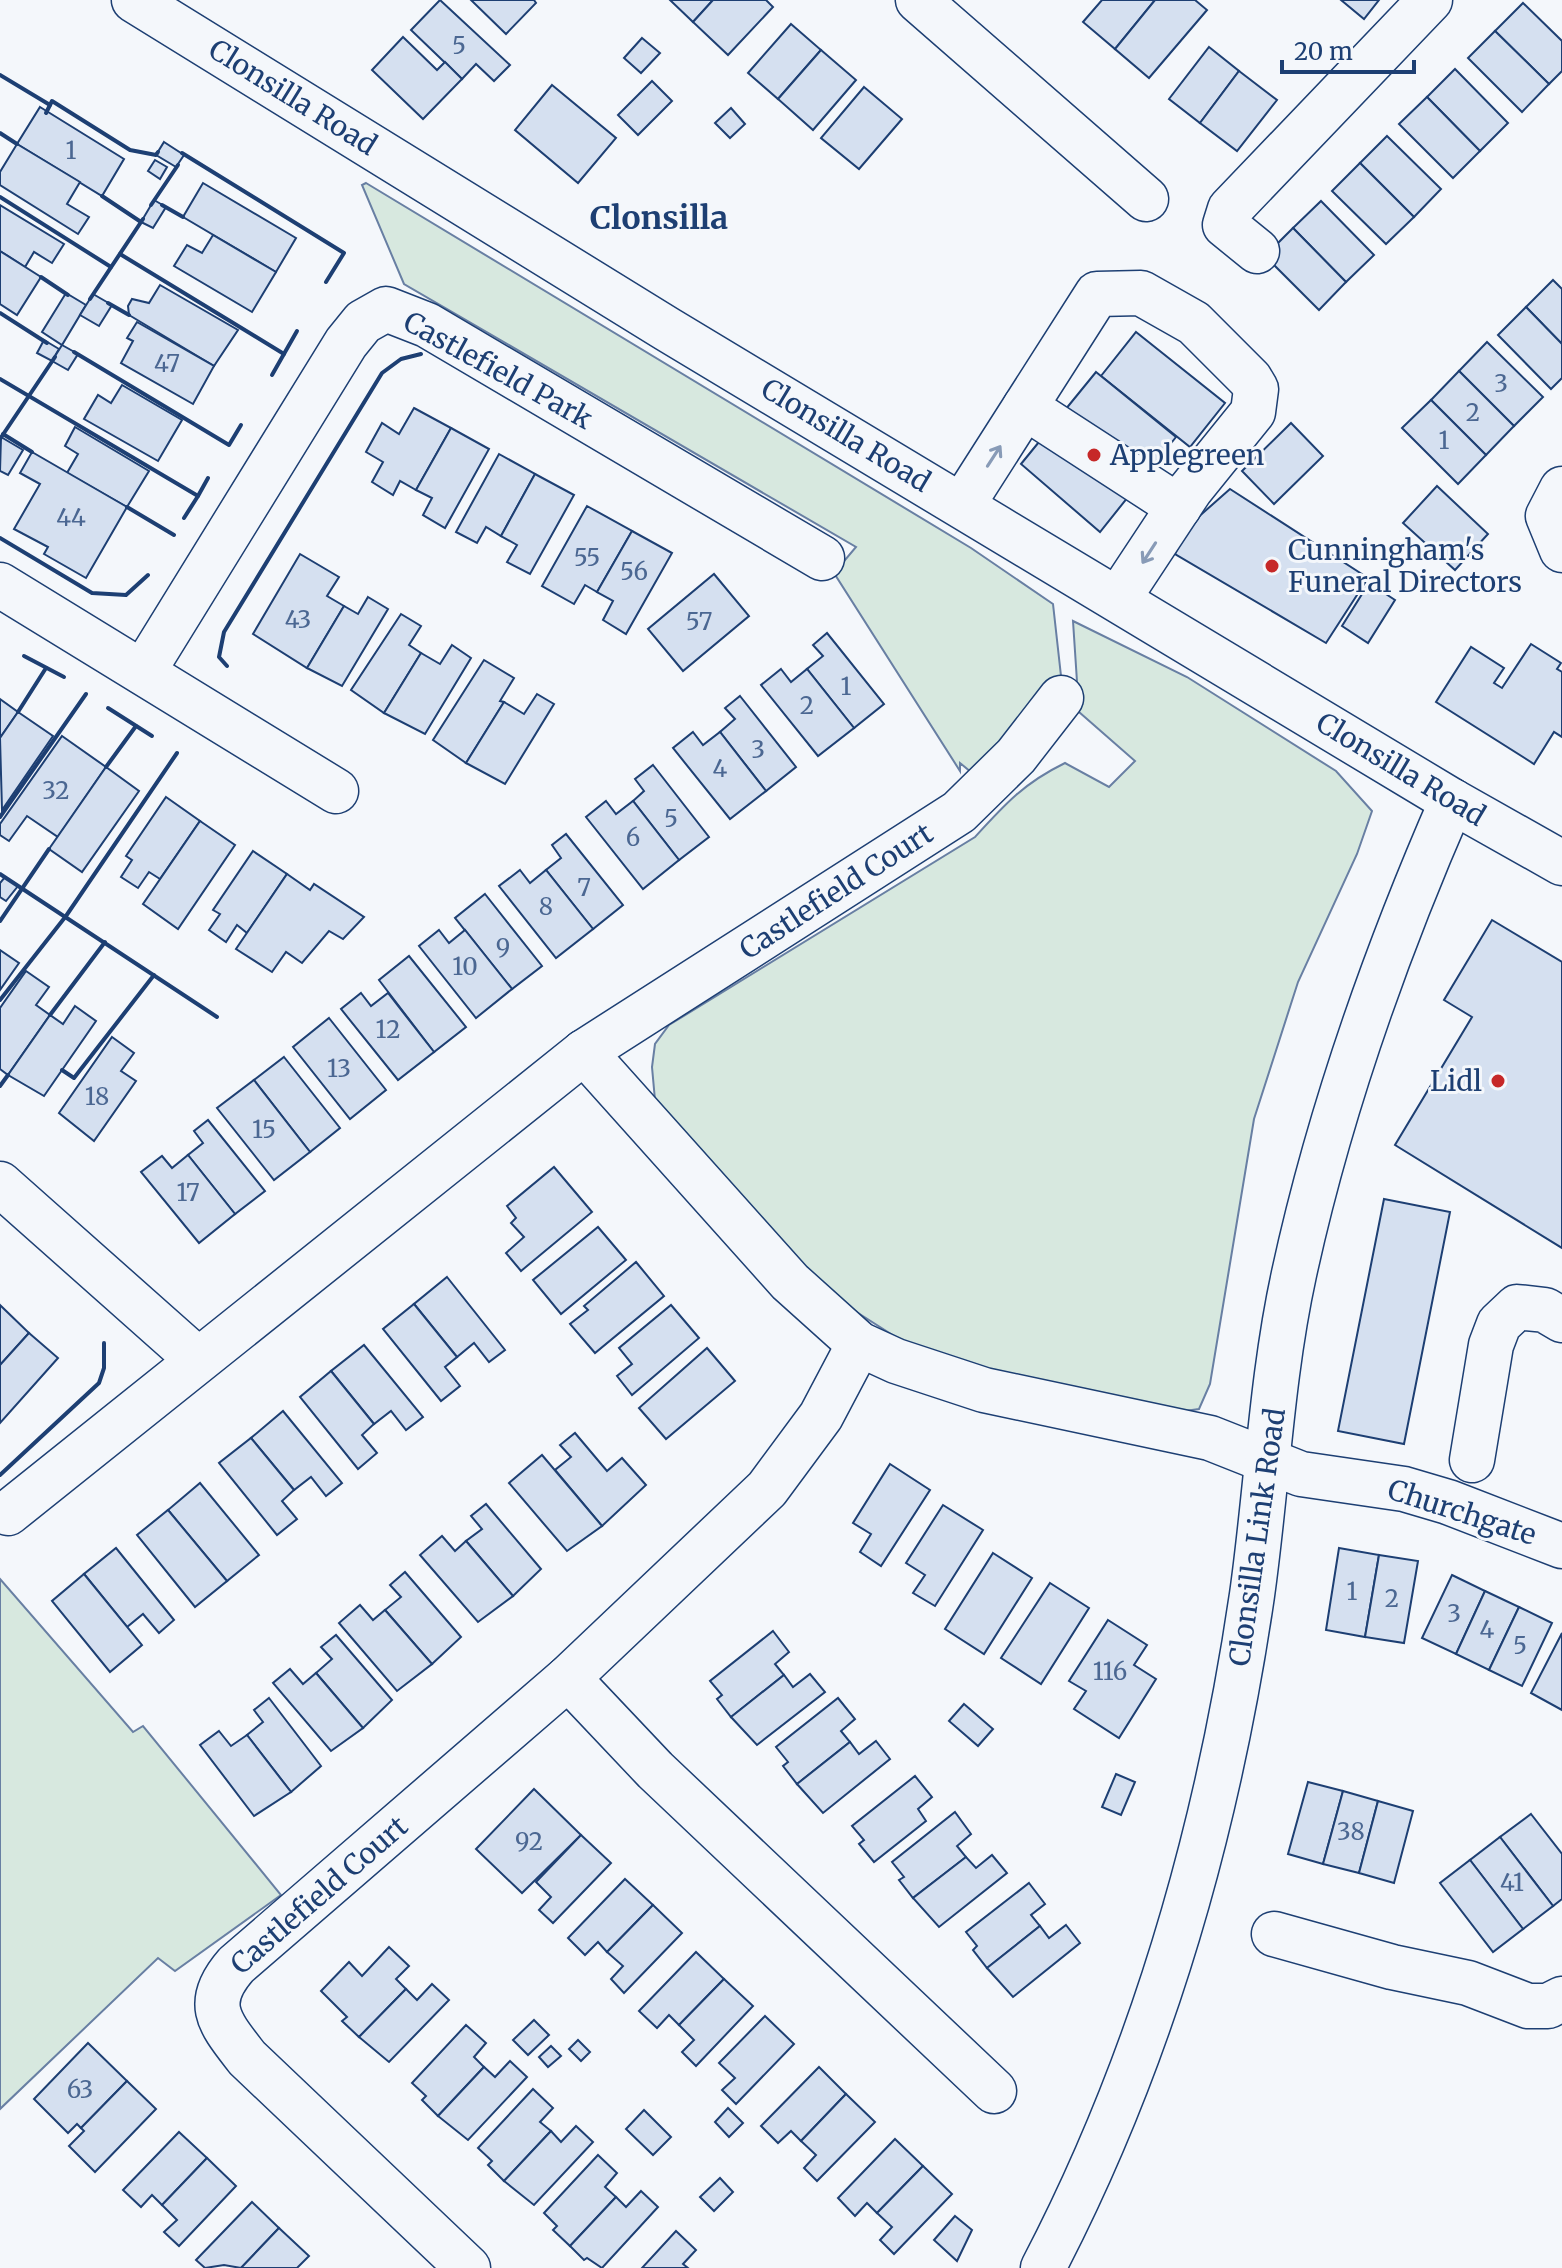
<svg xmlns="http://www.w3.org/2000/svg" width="1562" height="2268" viewBox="0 0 1562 2268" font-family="Merriweather,serif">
  <rect width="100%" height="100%" fill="#f4f7fb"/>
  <g fill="#d7e8df" stroke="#687fa3" stroke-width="2">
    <polygon points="366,183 971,548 1053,604 1061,676 977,777 960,763 960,771 834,573 856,547 404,284 362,185"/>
    <path d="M1073,621l114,56 149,94 36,40 -15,43 -59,128 -44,137 -44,265 -11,25 -42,6 -230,-58 -83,-53 -86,-80 -103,-124 -3,-33 3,-23 14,-19 306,-188c30,-33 49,-54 90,-74l44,24 26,-26 -56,-49z"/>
    <polygon points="0,1579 133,1732 143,1726 281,1895 175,1971 158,1958 0,2109"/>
  </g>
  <g fill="#d5e0f0" stroke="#1d3f73" stroke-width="2">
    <polygon points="440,0 510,65 494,81 476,64 462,79 411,30"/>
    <polygon points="471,0 534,0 536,3 506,34"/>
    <polygon points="670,0 713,0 693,22"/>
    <polygon points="713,0 766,0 773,7 728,55 693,22"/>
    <polygon points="1102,0 1155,0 1115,49 1083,22"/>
    <polygon points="1155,0 1195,0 1207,10 1149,78 1115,49"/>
    <polygon points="1341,0 1379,0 1364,19"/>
    <polygon points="1523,3 1562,41 1562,71 1549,84 1495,31"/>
    <polygon points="791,24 821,50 778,99 748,73"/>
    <polygon points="1495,31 1549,84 1522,112 1468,58"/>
    <polygon points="403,37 437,70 445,62 462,79 423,119 372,70"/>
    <polygon points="642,38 660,53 641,73 624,58"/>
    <polygon points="1209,47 1239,71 1200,123 1169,99"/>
    <polygon points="821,50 856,80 813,130 778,99"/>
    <polygon points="1455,69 1508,123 1480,151 1427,97"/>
    <polygon points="1239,71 1277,100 1237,151 1200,123"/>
    <polygon points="652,81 672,101 638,135 618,115"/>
    <polygon points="552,85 616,138 578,183 515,130"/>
    <polygon points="864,87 902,119 859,169 821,138"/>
    <polygon points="1427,97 1480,151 1453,178 1399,124"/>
    <polygon points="40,107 124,159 102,196 17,144"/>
    <polygon points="731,108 745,124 730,138 715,123"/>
    <polygon points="1387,136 1441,189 1414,217 1360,163"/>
    <polygon points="164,142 184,155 176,167 156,155"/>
    <polygon points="17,144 80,182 67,204 89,217 78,234 0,185 0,172"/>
    <polygon points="155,160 167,167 160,179 148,171"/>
    <polygon points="1360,163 1414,217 1386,244 1332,191"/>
    <polygon points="203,183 296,238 276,272 183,217"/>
    <polygon points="154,200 166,207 153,228 141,222"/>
    <polygon points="1321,201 1374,255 1346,282 1293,228"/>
    <polygon points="0,205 64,244 52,263 34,252 25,267 0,251"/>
    <polygon points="1293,228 1346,282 1319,310 1265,256"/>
    <polygon points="213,235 276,272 252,312 174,266 187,245 202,253"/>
    <polygon points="0,251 41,277 17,315 0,304"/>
    <polygon points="1553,280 1562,289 1562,344 1526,307"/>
    <polygon points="160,285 238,330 214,366 129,315 128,306 132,299 149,303"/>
    <polygon points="66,293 86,305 62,345 42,332"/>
    <polygon points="93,294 112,305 99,326 80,315"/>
    <polygon points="1526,307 1562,344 1562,378 1551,389 1498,335"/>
    <polygon points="137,322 214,366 193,404 121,363 133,341 127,338"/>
    <polygon points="1136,332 1225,403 1190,447 1101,376"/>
    <polygon points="44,340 59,349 52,361 37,353"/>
    <polygon points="1487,342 1543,397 1514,426 1459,371"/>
    <polygon points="62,345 78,354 68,370 52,361"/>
    <polygon points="1459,371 1514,426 1486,455 1431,400"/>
    <polygon points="1096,372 1176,437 1100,532 1021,464"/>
    <polygon points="122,385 182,420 158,461 84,419 98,395 111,403"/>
    <polygon points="1431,400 1486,455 1458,484 1402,428"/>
    <polygon points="414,408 451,428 416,490 400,481 393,495 372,482 383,462 366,452 382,423 399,434"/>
    <polygon points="1291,423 1323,456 1274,504 1242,471"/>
    <polygon points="75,427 149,471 127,507 67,473 78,454 65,446"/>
    <polygon points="451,428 489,449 445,528 423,515 432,498 416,490"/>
    <polygon points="1,437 23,450 8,475 0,471"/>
    <polygon points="32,452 127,507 86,578 44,554 48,547 14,529 40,484 20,473"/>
    <polygon points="499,454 535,474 501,536 486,527 477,543 456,532"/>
    <polygon points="535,474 574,495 530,574 507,562 517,545 501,536"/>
    <polygon points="1437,486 1488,534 1455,570 1403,523"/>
    <polygon points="1230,489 1368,578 1326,643 1175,554 1187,527"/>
    <polygon points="587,506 632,531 597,592 585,585 574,604 542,586"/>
    <polygon points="632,531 672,553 626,634 603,620 613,601 597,592"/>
    <polygon points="300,554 339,577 327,596 344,606 307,668 253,634"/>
    <polygon points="714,574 749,616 683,671 648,629"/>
    <polygon points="1369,583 1395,600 1368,643 1342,626"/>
    <polygon points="368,597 388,609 342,686 307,668 344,606 358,614"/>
    <polygon points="401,614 421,626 409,645 421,653 384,713 351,690"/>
    <polygon points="827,633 884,704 854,728 807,669 823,656 813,645"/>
    <polygon points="1531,644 1561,663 1557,669 1562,672 1562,737 1554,732 1534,764 1436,702 1471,647 1504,668 1494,683 1502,688"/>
    <polygon points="452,645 471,658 425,734 384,713 421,653 440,664"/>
    <polygon points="484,660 514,678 500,701 504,702 466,763 433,740"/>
    <polygon points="781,669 791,682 807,669 854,728 818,756 761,685"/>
    <polygon points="537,694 554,704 505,784 466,763 504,702 524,714"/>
    <polygon points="740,696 796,767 766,791 720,732 735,719 725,708"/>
    <polygon points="0,699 18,712 0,738"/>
    <polygon points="18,712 53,736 2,810 0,738"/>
    <polygon points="693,732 703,745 720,732 766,791 730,819 673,748"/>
    <polygon points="62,736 106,767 58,837 27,816 9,841 0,835 0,824"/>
    <polygon points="653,765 709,837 679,860 633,801 644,791 635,779"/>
    <polygon points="106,767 139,791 82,872 49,849"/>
    <polygon points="166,797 200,821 160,879 149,872 138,888 121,877 132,860 126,856"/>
    <polygon points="606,801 616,814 633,801 679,860 643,889 586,817"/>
    <polygon points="200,821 235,845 178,929 143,904"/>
    <polygon points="566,834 623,905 593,929 546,870 561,858 552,845"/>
    <polygon points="253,851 287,874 247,933 237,925 226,942 209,930 220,914 213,910"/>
    <polygon points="520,870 530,883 546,870 593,929 556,958 499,886"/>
    <polygon points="287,874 310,890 314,884 364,917 343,939 329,931 302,963 286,952 272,972 236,949"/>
    <polygon points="5,877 18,886 6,901 0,897 0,883"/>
    <polygon points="485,894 542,966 512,989 455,918"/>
    <polygon points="1492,920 1562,962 1562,1248 1395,1145 1472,1017 1444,1000"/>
    <polygon points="439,930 449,943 465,930 512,989 476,1018 419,946"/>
    <polygon points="0,950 19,963 0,990"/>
    <polygon points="409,956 466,1027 434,1052 379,980"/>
    <polygon points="26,971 49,987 36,1005 50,1015 8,1075 0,1069 0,1008"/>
    <polygon points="361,993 371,1006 388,993 434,1052 398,1080 341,1009"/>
    <polygon points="75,1006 96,1021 44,1096 8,1075 50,1015 63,1024"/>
    <polygon points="329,1018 386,1090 350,1119 293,1047"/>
    <polygon points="112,1037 134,1053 121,1071 136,1081 94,1141 59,1113"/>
    <polygon points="284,1057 340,1128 310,1152 254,1080"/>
    <polygon points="254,1080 310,1152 274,1180 217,1108"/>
    <polygon points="208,1120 265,1191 235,1214 188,1155 203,1143 194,1131"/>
    <polygon points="188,1155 235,1214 199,1243 141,1172 162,1156 172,1168"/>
    <polygon points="554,1167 592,1212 521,1271 506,1253 524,1237 511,1223 516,1218 507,1206"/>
    <polygon points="1384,1199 1450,1212 1404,1444 1338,1431"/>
    <polygon points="598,1227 626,1260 561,1314 533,1280"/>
    <polygon points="636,1262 664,1296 595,1353 570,1324 588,1310 584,1306"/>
    <polygon points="447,1277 505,1350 489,1362 474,1343 457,1357 414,1304"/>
    <polygon points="414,1304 457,1357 445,1367 460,1386 441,1401 383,1329"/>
    <polygon points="0,1305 29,1333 0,1365"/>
    <polygon points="671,1305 699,1338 632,1395 617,1376 632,1364 619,1348"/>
    <polygon points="29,1333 58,1358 0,1423 0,1365"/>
    <polygon points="364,1345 423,1417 406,1430 391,1411 374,1424 331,1371"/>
    <polygon points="707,1348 735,1381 666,1439 639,1408"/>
    <polygon points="331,1371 374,1424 362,1435 377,1453 358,1469 300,1397"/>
    <polygon points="283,1411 342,1483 326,1496 311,1477 294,1490 251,1438"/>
    <polygon points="575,1433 607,1471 622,1458 646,1485 602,1526 555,1470 571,1457 560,1445"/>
    <polygon points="251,1438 294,1490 282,1501 297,1519 277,1535 219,1463"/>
    <polygon points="542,1455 602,1526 567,1551 509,1483"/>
    <polygon points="890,1464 930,1490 881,1566 860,1552 871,1534 853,1523"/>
    <polygon points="200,1483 259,1555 227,1581 168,1510"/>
    <polygon points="486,1504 541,1569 513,1596 466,1541 482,1529 471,1516"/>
    <polygon points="943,1505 983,1530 935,1606 913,1593 925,1575 906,1563"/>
    <polygon points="168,1510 227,1581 195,1607 137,1535"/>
    <polygon points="442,1536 455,1551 466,1541 513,1596 478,1622 420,1555"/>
    <polygon points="116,1548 174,1620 159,1633 143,1614 127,1627 84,1574"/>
    <polygon points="1339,1548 1379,1555 1365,1637 1326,1630"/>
    <polygon points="993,1553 1032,1578 984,1654 945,1629"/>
    <polygon points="1379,1555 1418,1561 1404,1643 1365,1637"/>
    <polygon points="405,1572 461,1637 432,1664 385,1610 401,1597 390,1585"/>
    <polygon points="84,1574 142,1645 110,1672 52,1601"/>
    <polygon points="1452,1575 1485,1591 1456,1654 1422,1638"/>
    <polygon points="1050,1583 1089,1608 1041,1684 1001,1658"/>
    <polygon points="1485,1591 1519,1607 1489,1670 1456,1654"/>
    <polygon points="360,1605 373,1620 385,1610 432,1664 397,1691 339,1623"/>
    <polygon points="1519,1607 1552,1623 1522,1686 1489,1670"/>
    <polygon points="1108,1620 1147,1645 1134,1665 1156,1679 1119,1738 1074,1709 1086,1691 1069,1681"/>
    <polygon points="773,1631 789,1652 775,1664 784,1675 731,1717 717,1699 722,1695 710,1681"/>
    <polygon points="1562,1633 1562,1710 1531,1693"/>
    <polygon points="336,1635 392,1700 363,1728 316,1673 332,1659 321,1647"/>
    <polygon points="290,1669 303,1684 316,1673 363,1728 331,1751 273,1683"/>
    <polygon points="810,1674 825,1692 757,1745 731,1717 784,1675 793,1687"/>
    <polygon points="269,1698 321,1766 291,1792 247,1735 263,1722 254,1710"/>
    <polygon points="838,1698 855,1719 841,1731 850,1742 797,1784 783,1766 788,1762 776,1747"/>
    <polygon points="964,1704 993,1729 978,1746 949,1721"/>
    <polygon points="219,1731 231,1746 247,1735 291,1792 254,1816 200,1745"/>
    <polygon points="876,1741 890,1759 823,1813 797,1784 850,1742 859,1754"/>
    <polygon points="1116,1774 1135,1782 1121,1815 1102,1807"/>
    <polygon points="915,1776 932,1797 918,1809 926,1821 874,1862 859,1844 864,1840 852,1826"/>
    <polygon points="1308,1782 1343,1791 1323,1864 1288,1854"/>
    <polygon points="534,1789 581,1835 522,1893 476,1849"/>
    <polygon points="1343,1791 1378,1801 1359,1873 1323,1864"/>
    <polygon points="1378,1801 1413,1811 1394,1883 1359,1873"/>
    <polygon points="955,1812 971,1834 957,1846 966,1857 913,1898 899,1880 904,1877 892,1862"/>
    <polygon points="1531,1814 1562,1854 1562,1899 1553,1906 1500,1837"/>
    <polygon points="581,1835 611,1863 553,1923 539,1910 551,1897 536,1882"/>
    <polygon points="1500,1837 1553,1906 1523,1929 1470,1860"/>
    <polygon points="992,1855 1007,1873 939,1927 913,1898 966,1857 976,1868"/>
    <polygon points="1470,1860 1523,1929 1493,1952 1440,1883"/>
    <polygon points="625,1879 653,1905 607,1952 598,1942 585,1955 568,1938"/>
    <polygon points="1029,1883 1045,1904 1031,1915 1040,1926 987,1968 973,1950 977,1946 966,1932"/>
    <polygon points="653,1905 682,1933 624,1993 611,1979 623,1966 607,1952"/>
    <polygon points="1066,1925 1080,1943 1013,1997 987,1968 1040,1926 1049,1938"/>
    <polygon points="389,1947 409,1966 396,1979 406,1989 359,2037 342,2021 347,2017 321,1991 349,1962 362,1976"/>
    <polygon points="696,1952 724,1979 679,2025 669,2015 657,2028 639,2011"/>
    <polygon points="724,1979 753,2006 696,2066 682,2052 694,2040 679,2025"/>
    <polygon points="432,1984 449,2000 389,2062 359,2037 406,1989 417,2000"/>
    <polygon points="765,2016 794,2044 736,2104 722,2090 735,2078 719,2063"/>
    <polygon points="534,2020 549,2035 528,2055 513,2040"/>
    <polygon points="466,2025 486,2043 474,2057 484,2067 438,2116 422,2100 426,2096 412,2083"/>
    <polygon points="578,2040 590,2052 581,2061 569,2049"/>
    <polygon points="88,2043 127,2081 81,2128 77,2124 68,2133 34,2099"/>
    <polygon points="551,2046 561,2056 548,2067 539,2057"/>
    <polygon points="510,2061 527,2077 468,2140 438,2116 484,2067 495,2077"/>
    <polygon points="819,2067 846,2094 801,2141 791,2131 778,2143 761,2126"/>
    <polygon points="127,2081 156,2109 95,2172 69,2146 84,2131 81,2128"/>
    <polygon points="533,2089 553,2108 540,2122 551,2131 504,2181 488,2165 492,2161 478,2148"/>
    <polygon points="846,2094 875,2122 817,2181 804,2168 816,2155 801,2141"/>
    <polygon points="728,2108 743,2123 729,2137 715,2122"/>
    <polygon points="644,2110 671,2137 653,2155 626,2129"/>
    <polygon points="576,2126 593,2142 534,2205 504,2181 551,2131 561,2142"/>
    <polygon points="179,2132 207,2158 162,2205 152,2195 141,2207 123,2190"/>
    <polygon points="895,2139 923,2166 877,2213 867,2203 855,2216 838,2198"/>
    <polygon points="598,2155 617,2173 605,2187 616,2197 570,2246 553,2230 557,2226 544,2213"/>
    <polygon points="207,2158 236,2186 179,2246 164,2232 177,2220 162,2205"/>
    <polygon points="923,2166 952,2194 894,2254 880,2240 892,2227 877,2213"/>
    <polygon points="720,2178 733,2192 714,2211 700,2197"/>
    <polygon points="641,2191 658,2207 602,2268 587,2258 584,2260 570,2246 616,2197 626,2207"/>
    <polygon points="252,2202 279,2228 241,2268 224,2265 205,2268 196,2260"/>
    <polygon points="955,2216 972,2230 957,2261 934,2240"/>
    <polygon points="279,2228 309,2256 297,2268 241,2268"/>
    <polygon points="676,2231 696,2250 683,2264 688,2268 642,2268"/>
  </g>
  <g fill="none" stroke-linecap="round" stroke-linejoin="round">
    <defs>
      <g id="minor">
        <polyline points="918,0 1146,199"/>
        <polyline points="1257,251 1225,225 1230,209 1430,0"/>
        <polyline points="1025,407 1179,507"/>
        <polyline points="1562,489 1548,516 1562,550"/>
        <polyline points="963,504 1097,294 1141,293 1194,323 1250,379 1256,389 1253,412 1190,490 1118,599"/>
        <polyline points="0,585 336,791"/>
        <polyline points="143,672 346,343 363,322 386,309 427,325 822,558"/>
        <polyline points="584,1052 790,1282 859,1344 896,1361 984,1390 1210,1438 1301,1474 1404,1489 1448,1502 1562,1546"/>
        <polyline points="0,1184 197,1359"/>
        <polyline points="1472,1460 1491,1345 1499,1324 1517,1307 1545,1310 1562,1320"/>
        <polyline points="8,1513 584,1052 959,812 1016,756 1061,698"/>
        <polyline points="568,1678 655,1770 994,2091"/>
        <polyline points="1274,1934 1392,1967 1468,1983 1528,2006 1548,2006 1562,1999"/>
        <path d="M468,2268l-221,-210c-27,-35 -45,-54 -11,-93l332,-287 199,-189 54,-73 38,-72"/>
        <path d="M1043,2268c109,-209 175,-441 209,-673 15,-106 19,-216 42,-321 35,-161 92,-322 158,-473"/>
      </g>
      <polyline id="major" points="134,0 667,329 1452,801 1562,863"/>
    </defs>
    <use href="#minor" stroke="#1d3f73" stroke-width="47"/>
    <use href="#major" stroke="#1d3f73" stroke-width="47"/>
    <use href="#minor" stroke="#f4f7fb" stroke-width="44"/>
    <use href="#major" stroke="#f4f7fb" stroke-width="44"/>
    <g stroke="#1d3f73" stroke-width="4">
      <polyline points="0,75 50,105"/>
      <polyline points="46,113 52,101 130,150 156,155 158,152"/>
      <polyline points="0,133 17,144"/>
      <polyline points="182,153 344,253 326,282"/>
      <polyline points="102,196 141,222"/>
      <polyline points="0,197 111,267"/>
      <polyline points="151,205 178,165"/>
      <polyline points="162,205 183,217"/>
      <polyline points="120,254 284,354"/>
      <polyline points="41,277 68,295"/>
      <polyline points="90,299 143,219"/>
      <polyline points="108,303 129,315"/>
      <polyline points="0,313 47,343"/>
      <polyline points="74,352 229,445 241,425"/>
      <polyline points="272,375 297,331"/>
      <polyline points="0,379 198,496 208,478"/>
      <polyline points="3,434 32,452"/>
      <polyline points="0,439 55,357"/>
      <polyline points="127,507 174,535"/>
      <polyline points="184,518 198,496"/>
      <polyline points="0,538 92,593 126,595 148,575"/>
      <polyline points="24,656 64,677"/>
      <polyline points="227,666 219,657 224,632 382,373 401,359 421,354"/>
      <polyline points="108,708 152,736"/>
      <polyline points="18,712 46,668"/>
      <polyline points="106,767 136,726"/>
      <polyline points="0,817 86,694"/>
      <polyline points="0,874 217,1017"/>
      <polyline points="0,921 49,849"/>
      <polyline points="0,1000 66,916 177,753"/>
      <polyline points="50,1015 105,942"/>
      <polyline points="62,1070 74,1078 154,975"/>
      <polyline points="0,1086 8,1075"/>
      <polyline points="0,1475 99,1383 104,1368 104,1343"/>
    </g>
  </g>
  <defs><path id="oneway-shaft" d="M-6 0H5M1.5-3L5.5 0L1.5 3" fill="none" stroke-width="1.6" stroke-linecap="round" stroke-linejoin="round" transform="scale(2)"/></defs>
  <g stroke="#889bb7">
    <use href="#oneway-shaft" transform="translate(994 456) rotate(-57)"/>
    <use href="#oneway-shaft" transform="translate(1149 553) rotate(123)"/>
  </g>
  <g fill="#c62828" stroke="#f4f7fb" stroke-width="3">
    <circle cx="1094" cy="455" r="8"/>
    <circle cx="1272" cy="566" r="8"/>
    <circle cx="1498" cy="1081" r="8"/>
  </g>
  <g text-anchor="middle" stroke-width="6" stroke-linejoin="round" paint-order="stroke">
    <g font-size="24" fill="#4b6792">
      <text x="459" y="54">5</text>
      <text x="71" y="159">1</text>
      <text x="167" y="372">47</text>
      <text x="1501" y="392">3</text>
      <text x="1473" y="421">2</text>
      <text x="1444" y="449">1</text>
      <text x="71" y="526">44</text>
      <text x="587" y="566">55</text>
      <text x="634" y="580">56</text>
      <text x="298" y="628">43</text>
      <text x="699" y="630">57</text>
      <text x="846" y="695">1</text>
      <text x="807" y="714">2</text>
      <text x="758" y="758">3</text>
      <text x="720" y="777">4</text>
      <text x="56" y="799">32</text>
      <text x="671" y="827">5</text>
      <text x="633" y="846">6</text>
      <text x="584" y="896">7</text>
      <text x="546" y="915">8</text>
      <text x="503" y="956">9</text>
      <text x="465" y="975">10</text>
      <text x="388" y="1038">12</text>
      <text x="339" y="1077">13</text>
      <text x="97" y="1105">18</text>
      <text x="264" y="1138">15</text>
      <text x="188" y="1201">17</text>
      <text x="1352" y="1600">1</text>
      <text x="1392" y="1607">2</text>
      <text x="1454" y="1622">3</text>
      <text x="1487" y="1638">4</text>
      <text x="1520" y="1654">5</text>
      <text x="1110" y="1680">116</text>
      <text x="1351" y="1840">38</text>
      <text x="529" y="1850">92</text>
      <text x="1512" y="1891">41</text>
      <text x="80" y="2098">63</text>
    </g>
    <g font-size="28" fill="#1d3f73" stroke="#f4f7fb">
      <text transform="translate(293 97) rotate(32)" y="10">Clonsilla Road</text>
      <text transform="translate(498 370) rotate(29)" y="10">Castlefield Park</text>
      <text transform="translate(846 435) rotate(31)" y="10">Clonsilla Road</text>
      <text transform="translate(1401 769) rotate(31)" y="10">Clonsilla Road</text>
      <text transform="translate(836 891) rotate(-33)" y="10">Castlefield Court</text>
      <text transform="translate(1462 1512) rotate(18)" y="10">Churchgate</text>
      <text transform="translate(1257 1537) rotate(-82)" y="10">Clonsilla Link Road</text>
      <text transform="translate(319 1895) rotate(-41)" y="10">Castlefield Court</text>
    </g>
    <g font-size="28" fill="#1d3f73" stroke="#f4f7fb" text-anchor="start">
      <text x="1110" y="465">Applegreen</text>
      <text x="1288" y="560">Cunningham's<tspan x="1288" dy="32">Funeral Directors</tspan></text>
      <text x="1482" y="1091" text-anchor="end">Lidl</text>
    </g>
    <g font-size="32" font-weight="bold" fill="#1d3f73" stroke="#f4f7fb">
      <text x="659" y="229">Clonsilla</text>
    </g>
  </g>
  <path d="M1282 60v12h132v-12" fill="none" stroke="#1d3f73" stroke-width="4"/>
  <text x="1294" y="60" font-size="24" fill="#1d3f73" stroke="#f4f7fb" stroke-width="6" paint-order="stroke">20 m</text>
</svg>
